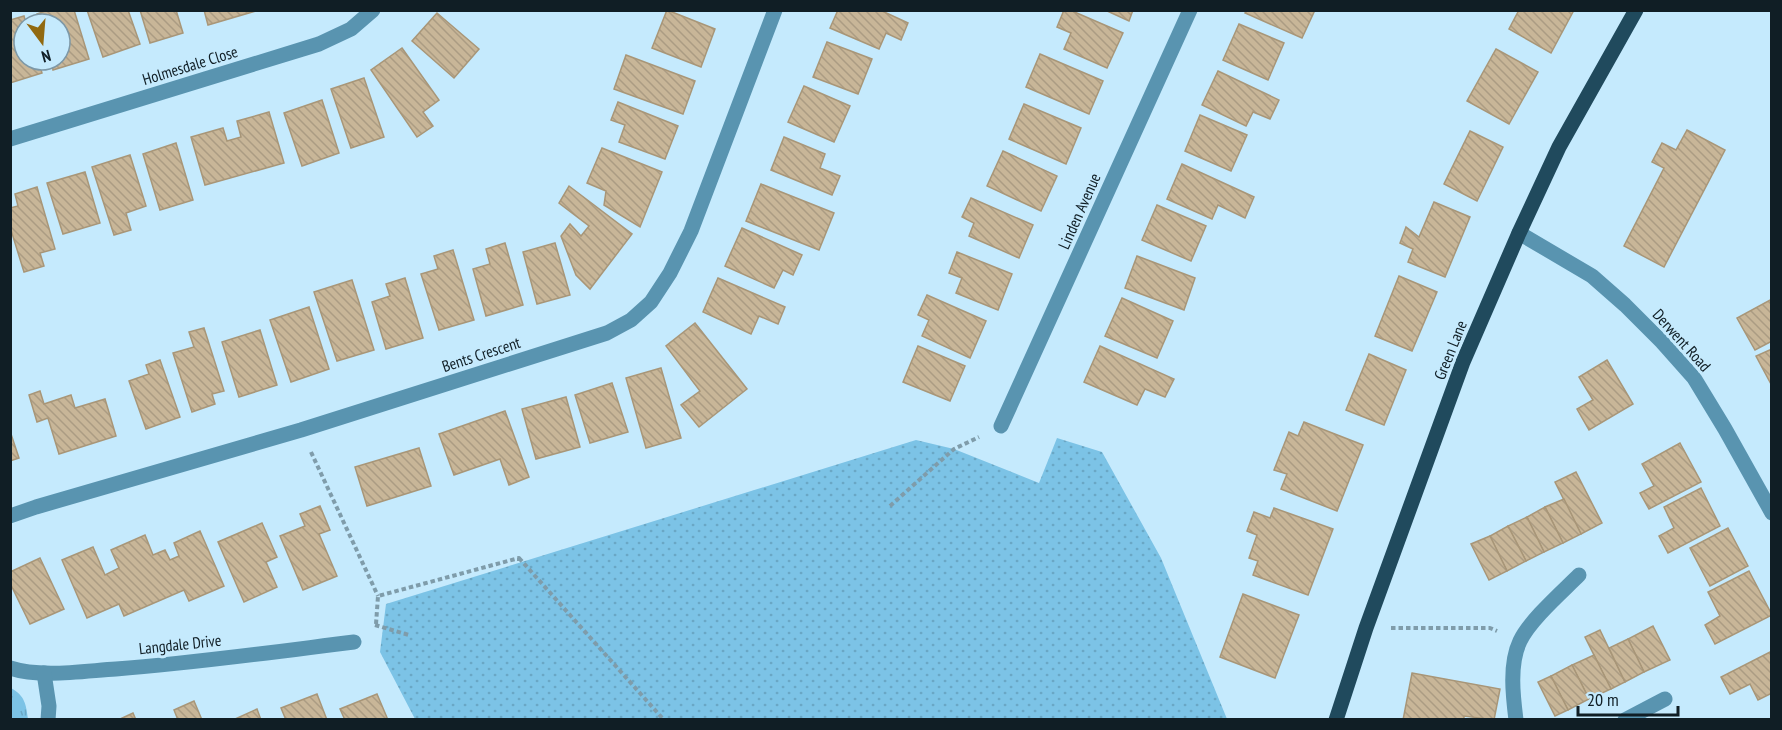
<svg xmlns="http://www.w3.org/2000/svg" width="1782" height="730" viewBox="0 0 1782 730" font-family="'PT Sans Narrow',sans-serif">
  <defs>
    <pattern id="grass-tufts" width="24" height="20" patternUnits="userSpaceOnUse" patternTransform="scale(1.5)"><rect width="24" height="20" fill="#7cc3e6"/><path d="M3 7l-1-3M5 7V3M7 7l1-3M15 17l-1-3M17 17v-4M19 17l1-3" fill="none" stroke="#6aa7c5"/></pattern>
    <pattern id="park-dots" width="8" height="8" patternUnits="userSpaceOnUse" patternTransform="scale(1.5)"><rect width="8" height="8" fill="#7cc3e6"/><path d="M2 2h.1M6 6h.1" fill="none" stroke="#6aa7c5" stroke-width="1.8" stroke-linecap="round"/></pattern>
    <pattern id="building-back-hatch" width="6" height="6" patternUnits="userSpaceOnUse" patternTransform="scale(1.5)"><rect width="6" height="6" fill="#c8b698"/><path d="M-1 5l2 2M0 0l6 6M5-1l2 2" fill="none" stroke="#ab9c83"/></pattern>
  </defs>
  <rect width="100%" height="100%" fill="#c5eafd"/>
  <path fill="url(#grass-tufts)" d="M11,688c14,8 15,16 17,31h-17z"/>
  <polygon fill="url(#park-dots)" points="1057,438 1102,452 1161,558 1227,719 415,719 380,652 386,604 916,440 954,449 1039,483"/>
  <g fill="url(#building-back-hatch)" stroke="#a89678" stroke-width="1.5">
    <polygon points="48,10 74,10 89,59 53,70 51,60 60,60 60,24 40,24 37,14"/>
    <polygon points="87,10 128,10 140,44 103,57"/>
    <polygon points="140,10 176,10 183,33 150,43"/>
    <polygon points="204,10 259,10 208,25"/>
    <polygon points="667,10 715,29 701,67 652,48"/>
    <polygon points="838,10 880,10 908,23 901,40 886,33 879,49 830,28"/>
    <polygon points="1064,10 1070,10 1123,33 1107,68 1064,49 1071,33 1057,27"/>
    <polygon points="1105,10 1133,10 1129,21"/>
    <polygon points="1247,10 1315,10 1302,38 1245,13"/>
    <polygon points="1519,10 1574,10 1551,53 1509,29"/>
    <polygon points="437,13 479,49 454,78 412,41"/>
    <polygon points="24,16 26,24 24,24 24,60 38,60 42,73 10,83 10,20"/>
    <polygon points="1239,24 1284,43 1268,80 1223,60"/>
    <polygon points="827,42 872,59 858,94 813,77"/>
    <polygon points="402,48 439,100 423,112 433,126 417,137 371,70"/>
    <polygon points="1496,49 1538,72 1509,124 1467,101"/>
    <polygon points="1040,54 1103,81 1089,114 1026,87"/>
    <polygon points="626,55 695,81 683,114 614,89"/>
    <polygon points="1218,71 1279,100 1270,119 1253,112 1246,126 1202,105"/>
    <polygon points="364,78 384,137 351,148 331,89"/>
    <polygon points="804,86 850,106 834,142 788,122"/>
    <polygon points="322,100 339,153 302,166 284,113"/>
    <polygon points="618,102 678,126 665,159 619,142 625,125 611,120"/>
    <polygon points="1024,104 1081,128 1066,164 1009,139"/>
    <polygon points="269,112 284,163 205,185 191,137 223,128 227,141 241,137 237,121"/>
    <polygon points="1200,115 1247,135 1231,171 1185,151"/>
    <polygon points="1687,130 1725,150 1664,267 1624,246 1664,168 1652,162 1662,143 1676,150"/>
    <polygon points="1470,131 1503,147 1477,201 1444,184"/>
    <polygon points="784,137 825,154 820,168 840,176 832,195 771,170"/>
    <polygon points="176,143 193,200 160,210 143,154"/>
    <polygon points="602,148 662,172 640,227 604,205 606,191 587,183"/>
    <polygon points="1003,151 1057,176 1041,211 987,186"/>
    <polygon points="130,155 146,206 126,213 131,230 114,235 92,167"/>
    <polygon points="1182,164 1254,197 1245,218 1218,205 1212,219 1167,199"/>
    <polygon points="85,172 100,223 63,234 47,183"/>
    <polygon points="761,184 834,213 819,250 746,221"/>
    <polygon points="569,186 632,234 590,289 576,275 561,236 570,224 581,236 589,226 559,203"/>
    <polygon points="37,187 55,249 40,253 44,266 24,272 10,227 10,208 18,206 15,194"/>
    <polygon points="971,198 1033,225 1019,258 969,236 974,223 962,217"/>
    <polygon points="1434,202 1470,217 1445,277 1408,262 1413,249 1400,243 1406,227 1419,237"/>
    <polygon points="1157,205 1206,226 1191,261 1142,240"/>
    <polygon points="742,228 802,255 793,275 783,270 774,288 725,266"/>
    <polygon points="505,243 523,305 486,316 473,269 490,264 486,249"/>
    <polygon points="555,243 570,295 537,304 523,252"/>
    <polygon points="453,250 474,320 439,330 421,274 438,269 434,256"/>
    <polygon points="957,252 1012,274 998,310 956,293 962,278 949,273"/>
    <polygon points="1137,256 1195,278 1184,310 1125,288"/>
    <polygon points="1399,276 1437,292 1412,351 1375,336"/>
    <polygon points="405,278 423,338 386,349 372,302 390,296 386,284"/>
    <polygon points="718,278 785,307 778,324 759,316 751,334 703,312"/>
    <polygon points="352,280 374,350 337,361 314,292"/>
    <polygon points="927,295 986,321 970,358 922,336 929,320 918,315"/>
    <polygon points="1122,298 1173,321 1157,358 1105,336"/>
    <polygon points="1772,299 1772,341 1755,350 1737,318"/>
    <polygon points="309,307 329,369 291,382 270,320"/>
    <polygon points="695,323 747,389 699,427 681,405 700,391 666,346"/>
    <polygon points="204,328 224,391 212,394 215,404 192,412 173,353 194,347 189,332"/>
    <polygon points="260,330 277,385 239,397 222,342"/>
    <polygon points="918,346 965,366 950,401 903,382"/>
    <polygon points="1100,346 1174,379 1165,397 1145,389 1137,405 1084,382"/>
    <polygon points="1772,349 1772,386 1756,356"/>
    <polygon points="1369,354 1406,370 1384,425 1346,410"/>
    <polygon points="160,360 180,417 146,429 129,381 149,374 146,365"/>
    <polygon points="1607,360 1633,404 1589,430 1577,409 1593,400 1579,377"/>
    <polygon points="661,368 681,438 646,448 626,378"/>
    <polygon points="612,383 628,432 590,443 575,395"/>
    <polygon points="40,391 44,404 71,395 75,408 105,399 116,436 59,454 48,418 37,422 29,395"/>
    <polygon points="566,397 580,447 536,459 522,409"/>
    <polygon points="505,411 529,477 509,485 500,459 454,475 439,434"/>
    <polygon points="1304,422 1363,445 1337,511 1281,489 1287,474 1274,470 1289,432 1298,436"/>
    <polygon points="10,431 19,458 10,461"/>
    <polygon points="1680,443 1701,482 1649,509 1640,493 1654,486 1642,464"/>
    <polygon points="419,448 431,486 367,506 355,467"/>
    <polygon points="1576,472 1602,523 1581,534 1555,482"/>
    <polygon points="1701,488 1720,526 1668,553 1659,536 1674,528 1664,507"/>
    <polygon points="1564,499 1581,534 1563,543 1545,507"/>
    <polygon points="320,506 330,530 319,534 337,576 303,590 280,536 305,526 300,514"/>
    <polygon points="1545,507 1563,543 1544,552 1527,517"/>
    <polygon points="1274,508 1333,529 1308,595 1253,575 1258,561 1249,558 1257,535 1247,531 1254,512 1270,518"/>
    <polygon points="1527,517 1544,552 1526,561 1508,526"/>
    <polygon points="262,523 277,557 266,562 277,587 244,602 218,542"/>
    <polygon points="1508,526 1526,561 1507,571 1490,536"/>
    <polygon points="1728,528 1748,566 1710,586 1690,548"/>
    <polygon points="200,531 224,586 189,601 184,590 124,616 119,604 87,618 62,560 93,547 105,575 119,568 111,550 145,535 153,555 165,550 170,560 179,556 174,543"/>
    <polygon points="1490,536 1507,571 1489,580 1471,544"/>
    <polygon points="40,558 64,609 30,624 10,583 10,572"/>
    <polygon points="1749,571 1772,615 1715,644 1705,625 1720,616 1708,592"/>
    <polygon points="1243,594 1299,615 1275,678 1220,657"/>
    <polygon points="1653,626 1670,660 1644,672 1628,639"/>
    <polygon points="1600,630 1625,682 1611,689 1585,637"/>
    <polygon points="1628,639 1644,672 1625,682 1609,648"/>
    <polygon points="1772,651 1772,693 1758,700 1750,684 1730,694 1721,677"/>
    <polygon points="1594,655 1611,689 1589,699 1572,665"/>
    <polygon points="1572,665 1589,699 1568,710 1551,676"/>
    <polygon points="1412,673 1500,689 1494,720 1464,716 1464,720 1403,720"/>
    <polygon points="1551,676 1568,710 1555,716 1538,682"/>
    <polygon points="317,694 327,720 286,720 281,708"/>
    <polygon points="377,694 388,720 345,720 340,709"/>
    <polygon points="194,701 202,720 178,720 174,710"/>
    <polygon points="257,709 261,720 233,720"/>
    <polygon points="133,713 136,720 118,720"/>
  </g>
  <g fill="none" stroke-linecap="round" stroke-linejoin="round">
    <g stroke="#7f9caa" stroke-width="4" stroke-dasharray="4.5 3" stroke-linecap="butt">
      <polyline points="311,452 378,596"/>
      <polyline points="890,506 954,449 979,437"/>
      <polyline points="519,558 664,720"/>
      <polyline points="376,624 378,596 519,558 519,563"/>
      <polyline points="375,625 409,635"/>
      <polyline points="1391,628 1490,628 1497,631"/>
    </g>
    <g stroke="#5994b0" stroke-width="15">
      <polyline points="10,139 319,44 351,29 373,10"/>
      <polyline points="1519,233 1592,276 1625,305 1662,342 1694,378 1725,429 1772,513"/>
      <polyline points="1001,426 1190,10"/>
      <polyline points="10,516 36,507 301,430 607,333 631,320 651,302 670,273 691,231 775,10"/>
      <path d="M10,668c31,10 74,3 106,1 79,-6 158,-17 238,-27"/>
      <polyline points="44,673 49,706 48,720"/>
      <path d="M1516,720c-3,-24 -7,-56 4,-79 10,-21 42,-49 59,-66"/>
      <polyline points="1625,720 1665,699"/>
    </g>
    <polyline stroke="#204a5d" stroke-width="15" points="1336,720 1366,628 1463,362 1519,233 1559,147 1636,10"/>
  </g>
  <g text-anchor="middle" stroke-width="6" stroke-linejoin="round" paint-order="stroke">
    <g font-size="16" fill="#101e25" stroke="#c5eafd">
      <text transform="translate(190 65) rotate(-17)" y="6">Holmesdale Close</text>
      <text transform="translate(1079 211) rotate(-66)" y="6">Linden Avenue</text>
      <text transform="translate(1682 340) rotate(48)" y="6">Derwent Road</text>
      <text transform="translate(1450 350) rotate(-68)" y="6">Green Lane</text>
      <text transform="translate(481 354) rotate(-18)" y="6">Bents Crescent</text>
      <text transform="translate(180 644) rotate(-6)" y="6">Langdale Drive</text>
    </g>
  </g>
  <rect width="1782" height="730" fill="none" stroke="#101e25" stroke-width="24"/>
  <g transform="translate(42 42) rotate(164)"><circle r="28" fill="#c5eafd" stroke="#7d98a7" stroke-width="1.5"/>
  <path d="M0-4.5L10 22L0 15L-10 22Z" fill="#916910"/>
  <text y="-9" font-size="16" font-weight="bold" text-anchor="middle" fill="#101e25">N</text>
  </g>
  <path d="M1578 706v9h100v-9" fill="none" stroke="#101e25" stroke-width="3"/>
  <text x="1587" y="706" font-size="18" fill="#101e25" stroke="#c5eafd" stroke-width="4.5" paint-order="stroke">20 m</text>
</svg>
